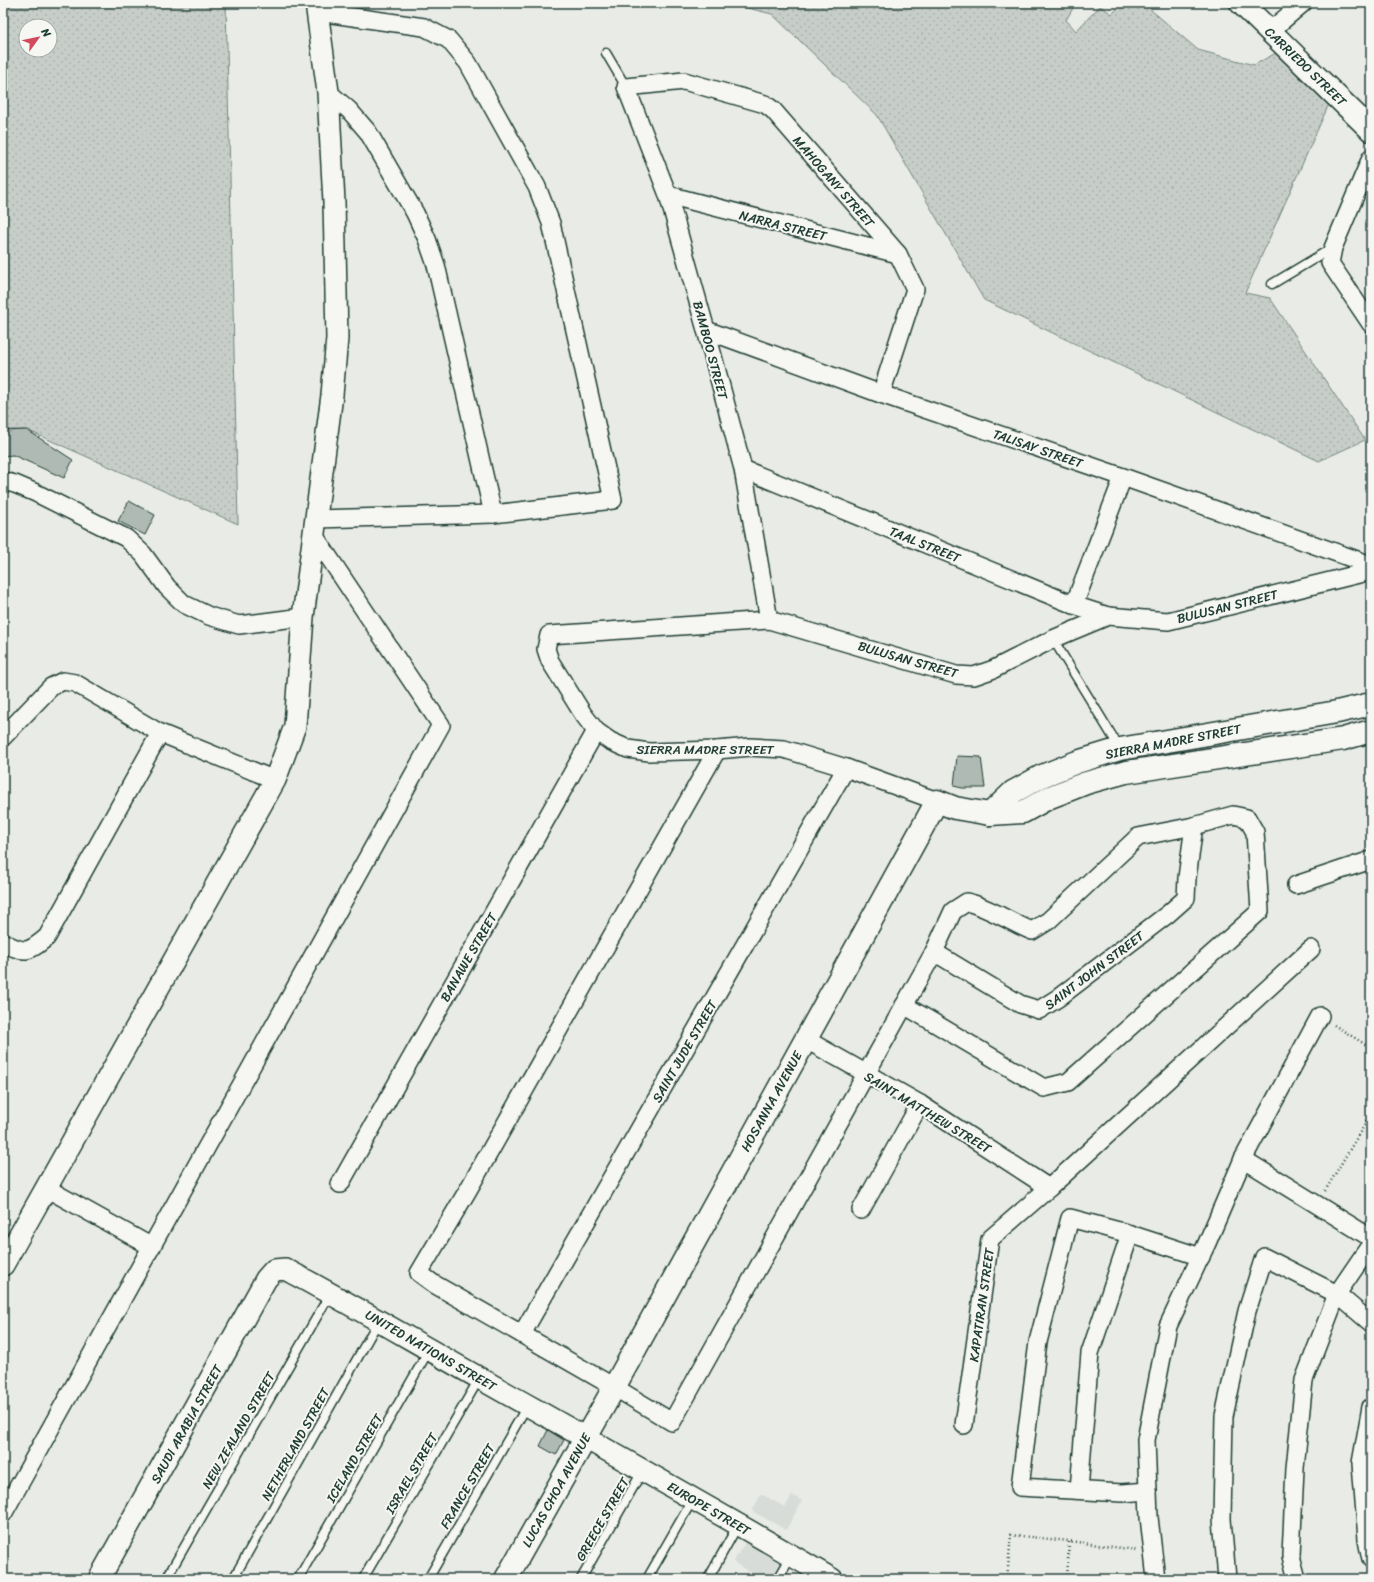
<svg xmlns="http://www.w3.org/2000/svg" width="1374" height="1582" viewBox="0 0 1374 1582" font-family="Sriracha,sans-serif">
  <defs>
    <pattern id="grass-dots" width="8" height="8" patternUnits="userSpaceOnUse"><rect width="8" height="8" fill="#c7cec9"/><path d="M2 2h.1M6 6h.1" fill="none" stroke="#aab2ad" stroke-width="1.8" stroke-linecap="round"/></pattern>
  </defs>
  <rect width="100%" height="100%" fill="#e9ebe7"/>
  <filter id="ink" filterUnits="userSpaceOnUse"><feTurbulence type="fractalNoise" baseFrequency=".025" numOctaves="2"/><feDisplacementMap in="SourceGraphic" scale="8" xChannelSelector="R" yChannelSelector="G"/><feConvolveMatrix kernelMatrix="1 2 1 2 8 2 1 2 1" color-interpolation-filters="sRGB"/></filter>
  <g filter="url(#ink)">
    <g fill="#d8dcd8">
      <polygon points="761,1494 785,1507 792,1495 802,1501 786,1530 752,1511"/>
      <polygon points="749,1536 788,1559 776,1579 755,1579 756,1576 733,1562"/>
    </g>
    <g fill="url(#grass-dots)" stroke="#73867e" fill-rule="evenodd">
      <path d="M3,3h223l12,521 -211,-94h-24zM26,26h24v24h-24z"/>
      <polygon points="727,3 1076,3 1066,20 1076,31 1100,6 1112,14 1123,3 1150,3 1151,10 1198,50 1254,65 1276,53 1329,104 1245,293 1270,298 1365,440 1319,461 984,300 877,115 772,14"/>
    </g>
    <g fill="#b0bab5" stroke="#1f3d34">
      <polygon points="27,430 73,460 64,478 13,455 3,456 3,431"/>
      <polygon points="129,501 155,515 145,535 118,521"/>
      <polygon points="957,756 981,757 985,788 962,788 954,786"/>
      <polygon points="548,1430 564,1440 556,1455 540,1446"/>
    </g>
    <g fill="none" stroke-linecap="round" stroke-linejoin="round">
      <defs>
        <g id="service">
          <polyline points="606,53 626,87"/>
          <polyline points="1272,284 1332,248"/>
          <polyline points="1053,639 1119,747"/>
          <polyline points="166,1579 330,1294"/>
          <polyline points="233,1579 379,1320"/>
          <polyline points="298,1579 429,1350"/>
          <polyline points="363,1579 479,1379"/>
          <polyline points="428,1579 527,1406"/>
          <polyline points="581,1579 643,1470"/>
          <polyline points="647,1579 693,1499"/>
          <polyline points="708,1579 738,1525"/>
          <polyline points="778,1579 792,1555"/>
        </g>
        <g id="minor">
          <polyline points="1270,31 1303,3"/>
          <polyline points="328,92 349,110 368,132 415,213 427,239 436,265 493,514"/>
          <polyline points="1371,158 1333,248 1330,263 1371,324"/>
          <polyline points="668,195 898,254"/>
          <polyline points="706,330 881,394 1123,477 1371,565"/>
          <polyline points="743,469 1074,605 1108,616"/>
          <polyline points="3,481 15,484 36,493 126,538 143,554 167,587 184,604 209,616 239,625 303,617"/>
          <polyline points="316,519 493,514 613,500 551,223 537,187 468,63 449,40 424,27 318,12"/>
          <polyline points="1074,605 1123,477"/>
          <polyline points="769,620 743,469 706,330 668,195 626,87 684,81 765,104 773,110 898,254 915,289 881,394"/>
          <polyline points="3,737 51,687 63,681 75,683 160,733 275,780"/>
          <path d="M717,750l-249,440 -49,83 15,11 180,103 58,35 262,-470 19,-41 14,-9c23,6 43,20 65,29l16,-10 90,-84 56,-11 39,-11 14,3 8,14 5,79 -192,171 -24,6 -140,-83"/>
          <polyline points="937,801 846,768 784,749 750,747 717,750 649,752 628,749 610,741 596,731 583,714 550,661 546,649 549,635 769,620 956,675 974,676 994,669 1053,639 1108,616 1168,621 1371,571"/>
          <polyline points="1296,885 1371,860"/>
          <path d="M3,942c22,12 25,11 44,-5l113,-204"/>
          <polyline points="934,952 1020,1004 1039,1010 1058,998 1168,914 1186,898 1187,878 1194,826"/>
          <polyline points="805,1039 920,1104 1049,1188"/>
          <polyline points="1243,1159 1371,1238"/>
          <polyline points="340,1184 596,731"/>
          <polyline points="46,1188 152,1247"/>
          <polyline points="861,1210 920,1104"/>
          <polyline points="522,1334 846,768"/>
          <polyline points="1371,1407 1361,1463 1367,1539 1371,1559"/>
          <polyline points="964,1425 990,1239 1049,1188 1311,949"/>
          <polyline points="1079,1490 1090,1353 1130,1234"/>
          <polyline points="1148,1491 1122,1493 1020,1487 1038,1342 1070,1218 1130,1234 1201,1257"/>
          <polyline points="3,1514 441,725 314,535"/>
          <polyline points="1156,1579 1149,1517 1146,1440 1168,1326 1207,1243 1243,1159 1320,1016"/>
          <polyline points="1227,1579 1222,1519 1224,1416 1247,1311 1264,1257 1337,1294 1371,1323"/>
          <polyline points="1297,1579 1291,1556 1295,1468 1304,1380 1337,1294 1371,1244"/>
        </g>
        <g id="tertiary">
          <polyline points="3,1265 275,780 295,726 303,617 332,395 337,338 334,202 328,92 316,3"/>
          <path d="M99,1579l167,-300 8,-9 11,-1c66,35 130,73 196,110 117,66 235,132 351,200"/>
        </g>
        <g id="secondary">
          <polyline points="1241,3 1371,130"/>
          <polyline points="990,814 1013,792 1042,776 1077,762 1120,749 1337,712 1371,704"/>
          <polyline points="506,1579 606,1402 937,801 955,808 990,814 1023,812 1050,797 1086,783 1126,772 1343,739 1371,731"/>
        </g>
      </defs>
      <use href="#service" stroke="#1f3d34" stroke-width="11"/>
      <use href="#minor" stroke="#1f3d34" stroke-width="20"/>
      <use href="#tertiary" stroke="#1f3d34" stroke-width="24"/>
      <use href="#secondary" stroke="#1f3d34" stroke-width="25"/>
      <g stroke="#1f3d34" stroke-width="2.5" stroke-dasharray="1 3" stroke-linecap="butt">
        <polyline points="1334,1025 1371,1048"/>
        <polyline points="1325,1191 1371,1114"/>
        <polyline points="1007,1579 1011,1535 1069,1541"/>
        <polyline points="1067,1579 1069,1541 1136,1550"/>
      </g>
      <use href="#service" stroke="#f6f6f2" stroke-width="8"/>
      <use href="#minor" stroke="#f6f6f2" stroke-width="17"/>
      <use href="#tertiary" stroke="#f6f6f2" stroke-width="21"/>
      <use href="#secondary" stroke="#f6f6f2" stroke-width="22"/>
    </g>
  </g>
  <g text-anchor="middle" stroke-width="4" stroke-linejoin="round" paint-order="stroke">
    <g font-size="13" fill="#1f3d34" stroke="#f6f6f2">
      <text transform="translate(1306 66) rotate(44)" y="5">CARRIEDO STREET</text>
      <text transform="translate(834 181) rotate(49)" y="5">MAHOGANY STREET</text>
      <text transform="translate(783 225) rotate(14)" y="5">NARRA STREET</text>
      <text transform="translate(711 350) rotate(75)" y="5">BAMBOO STREET</text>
      <text transform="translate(1038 448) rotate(19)" y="5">TALISAY STREET</text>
      <text transform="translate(925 544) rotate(22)" y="5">TAAL STREET</text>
      <text transform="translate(1227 606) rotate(-14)" y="5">BULUSAN STREET</text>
      <text transform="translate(908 659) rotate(16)" y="5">BULUSAN STREET</text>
      <text transform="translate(1173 741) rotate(-11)" y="5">SIERRA MADRE STREET</text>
      <text x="705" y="754">SIERRA MADRE STREET</text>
      <text transform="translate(468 957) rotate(-60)" y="5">BANAWE STREET</text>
      <text transform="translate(1094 970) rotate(-37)" y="5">SAINT JOHN STREET</text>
      <text transform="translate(684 1051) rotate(-60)" y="5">SAINT JUDE STREET</text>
      <text transform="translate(771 1101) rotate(-61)" y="5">HOSANNA AVENUE</text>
      <text transform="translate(928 1112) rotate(31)" y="5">SAINT MATTHEW STREET</text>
      <text transform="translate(981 1305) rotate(-82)" y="5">KAPATIRAN STREET</text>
      <text transform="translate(431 1350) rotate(30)" y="5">UNITED NATIONS STREET</text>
      <text transform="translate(186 1424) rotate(-61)" y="5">SAUDI ARABIA STREET</text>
      <text transform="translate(238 1430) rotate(-60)" y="5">NEW ZEALAND STREET</text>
      <text transform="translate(295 1444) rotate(-61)" y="5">NETHERLAND STREET</text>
      <text transform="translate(354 1458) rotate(-60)" y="5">ICELAND STREET</text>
      <text transform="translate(411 1473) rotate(-60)" y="5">ISRAEL STREET</text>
      <text transform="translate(467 1486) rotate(-60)" y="5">FRANCE STREET</text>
      <text transform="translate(556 1490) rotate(-61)" y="5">LUCAS CHOA AVENUE</text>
      <text transform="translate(709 1508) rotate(30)" y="5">EUROPE STREET</text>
      <text transform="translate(602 1519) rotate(-60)" y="5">GREECE STREET</text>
    </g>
  </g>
  <rect width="1374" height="1582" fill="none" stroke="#f6f6f2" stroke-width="16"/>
  <rect x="8" y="8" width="1358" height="1566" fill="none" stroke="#1f3d34" stroke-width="1.5" filter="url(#ink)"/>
  <g transform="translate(38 38) rotate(57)"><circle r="19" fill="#f6f6f2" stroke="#a0aca6"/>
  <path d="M0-3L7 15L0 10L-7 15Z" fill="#d1495b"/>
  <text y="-6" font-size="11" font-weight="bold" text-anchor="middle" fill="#1f3d34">N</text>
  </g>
</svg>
